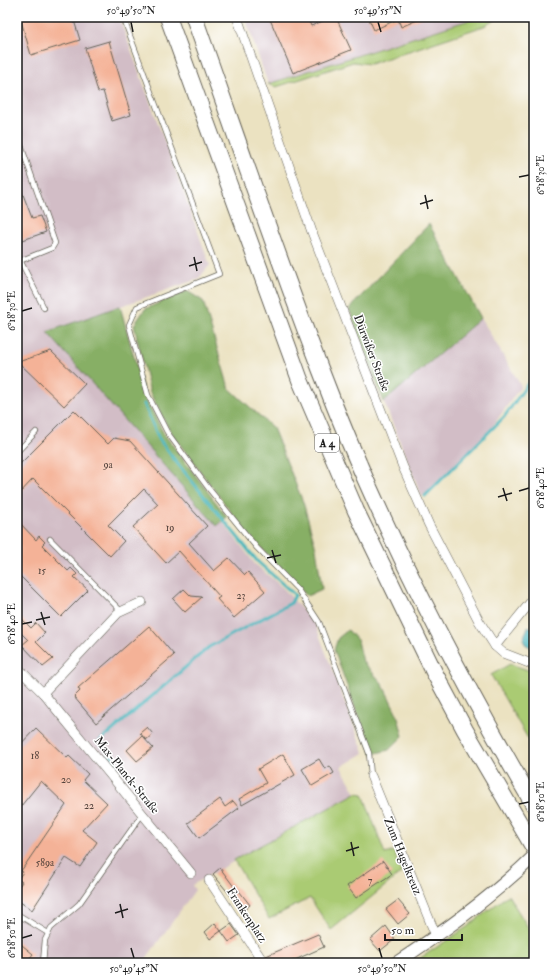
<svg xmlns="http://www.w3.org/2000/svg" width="551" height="980" viewBox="0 0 551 980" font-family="'IM FELL Double Pica',serif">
  <rect width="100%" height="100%" fill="#fff"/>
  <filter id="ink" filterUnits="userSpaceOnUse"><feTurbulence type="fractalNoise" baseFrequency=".025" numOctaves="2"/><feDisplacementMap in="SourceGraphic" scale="8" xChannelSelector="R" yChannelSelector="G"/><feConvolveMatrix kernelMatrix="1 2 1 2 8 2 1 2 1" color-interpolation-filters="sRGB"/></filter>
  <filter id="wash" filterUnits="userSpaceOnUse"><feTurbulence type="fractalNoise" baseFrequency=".012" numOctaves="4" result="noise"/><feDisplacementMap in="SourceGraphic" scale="16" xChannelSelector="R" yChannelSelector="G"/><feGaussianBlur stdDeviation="0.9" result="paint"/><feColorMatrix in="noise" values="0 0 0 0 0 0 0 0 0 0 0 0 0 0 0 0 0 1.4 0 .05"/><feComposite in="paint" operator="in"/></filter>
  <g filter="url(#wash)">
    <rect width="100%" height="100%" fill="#ebe2c1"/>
    <g fill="#d2bdc6">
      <polygon points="17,17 119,17 210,265 198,279 47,332 217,525 222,521 255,564 284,589 315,624 364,753 341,767 356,793 192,885 195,890 143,963 17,963"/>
      <polygon points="245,17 479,17 268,84"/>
      <polygon points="481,318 521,386 492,427 422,497 384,402"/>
    </g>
    <g fill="#aacb73" stroke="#637448">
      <polygon points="479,17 500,17 484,26 370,64 353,62 276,87 268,84"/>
      <polygon points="510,664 534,672 534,749 491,675"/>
      <polygon points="356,793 363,794 385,854 394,851 401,873 331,930 310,898 269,919 234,860"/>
      <polygon points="508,895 534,937 534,963 413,963 467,927"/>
    </g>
    <g fill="#87af65" stroke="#526640">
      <polygon points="429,224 481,318 384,402 349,309"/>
      <polygon points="187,291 203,301 229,388 273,428 303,502 316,548 322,589 307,596 246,532 170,431 150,393 134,325 145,309"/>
      <polygon points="120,306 145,397 164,434 227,517 217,526 47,332"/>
      <polygon points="348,630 358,641 363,662 382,683 397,714 403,736 389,750 372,754 334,650 338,638"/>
    </g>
    <polygon fill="#46b6bd" stroke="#31696c" points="528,627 534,627 534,649 525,644 523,639"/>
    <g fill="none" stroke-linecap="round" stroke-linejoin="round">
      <g stroke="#46b6bd" stroke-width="3">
        <polyline points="425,496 504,417 534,375"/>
        <polyline points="143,793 99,742 209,647 291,603 295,595 258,562 173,458 159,439 144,404"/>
      </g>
    </g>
    <g id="blocks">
      <g fill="#f4b297">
        <polygon points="20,17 73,17 80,40 31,55"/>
        <polygon points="269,17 307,17 311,26 332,17 336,17 351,50 293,73"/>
        <polygon points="368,17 424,17 401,27 398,19 374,30"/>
        <polygon points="109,41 131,115 112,121 103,91 98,92 85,48"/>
        <polygon points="17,179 32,218 40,216 46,232 17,242"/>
        <polygon points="51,351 85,384 64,406 18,362"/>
        <polygon points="74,410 108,444 114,438 130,441 207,526 189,543 214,571 229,558 245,575 248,572 265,591 234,618 217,599 220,597 179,551 166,563 133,527 158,504 144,489 108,525 124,541 110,556 33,479 17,496 17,467"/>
        <polygon points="17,520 36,540 39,536 45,542 42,545 68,571 71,568 77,574 74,577 88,590 61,617 17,573"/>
        <polygon points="184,589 191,596 202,597 185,612 173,599"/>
        <polygon points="21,618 31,628 36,623 45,633 36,642 53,659 43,667 22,645 28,640 17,629 17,622"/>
        <polygon points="149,626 174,655 96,723 74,697 80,691 78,688"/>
        <polygon points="147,727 153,734 146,740 140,733"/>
        <polygon points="36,728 67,758 69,756 88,774 83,780 107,803 82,830 97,842 80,867 66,858 32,910 17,900 17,889 22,882 18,879 23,872 21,871 66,805 41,781 17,811 17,748"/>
        <polygon points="142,736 153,748 137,761 127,750"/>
        <polygon points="283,754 295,775 242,805 239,799 266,783 258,769"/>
        <polygon points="319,759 325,769 330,766 334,773 312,786 302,769"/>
        <polygon points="220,799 225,807 233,801 239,808 199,838 188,823"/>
        <polygon points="383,861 392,874 356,898 347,886"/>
        <polygon points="220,868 235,888 234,889 236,887 250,905 243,911 213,874"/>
        <polygon points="398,900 410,914 398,924 386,909"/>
        <polygon points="215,923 221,931 231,924 239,935 229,942 221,931 210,939 205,932"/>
        <polygon points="386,926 395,939 380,951 370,940"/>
        <polygon points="318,934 324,947 288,963 270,963 266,956"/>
        <polygon points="17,941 33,954 26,963 17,963"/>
      </g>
    </g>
  </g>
  <g filter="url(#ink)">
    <use href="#blocks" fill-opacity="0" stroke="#646156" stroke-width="1"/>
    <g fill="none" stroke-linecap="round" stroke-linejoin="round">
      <defs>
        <g id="lane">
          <polyline points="123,17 219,274 137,307 129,325 148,395 167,432 209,489 257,548 298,590 319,622 369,753 371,776"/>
          <polyline points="17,134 55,243 52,248 17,262"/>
          <polyline points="20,260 44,308"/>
          <polyline points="17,452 36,432"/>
          <polyline points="50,539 122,612"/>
          <polyline points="17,914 48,933"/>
          <polyline points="43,963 45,940 51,928 79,904 143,813"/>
        </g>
        <g id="street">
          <polyline points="237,17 312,232 403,467 429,525 479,621 495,646 503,653 534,665"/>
          <polyline points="495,646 534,598"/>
          <polyline points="17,667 43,693 191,873"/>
          <polyline points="43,693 118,613 142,602"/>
          <polyline points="371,776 436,936"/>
          <polyline points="209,880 264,963"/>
        </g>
        <path id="secondary" d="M396,963c49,-32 96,-66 138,-107"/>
        <g id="highway">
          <polyline points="168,17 300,380 356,511 434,672 465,730 534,848"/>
          <path d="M194,17c42,118 82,237 127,354 57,151 132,295 213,434"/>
        </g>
      </defs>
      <use href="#lane" stroke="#646156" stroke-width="6"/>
      <use href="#street" stroke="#646156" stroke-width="10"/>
      <use href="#secondary" stroke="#646156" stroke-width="14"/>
      <use href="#highway" stroke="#646156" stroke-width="18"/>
      <use href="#lane" stroke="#fff" stroke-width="4.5"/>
      <use href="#street" stroke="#fff" stroke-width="9"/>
      <use href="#secondary" stroke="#fff" stroke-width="12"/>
      <use href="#highway" stroke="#fff" stroke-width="16"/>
    </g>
  </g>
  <path fill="none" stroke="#1c1c1c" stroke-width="1.5" d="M131,22l2,10M378,22l3,10M519,177l10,-2M425,195l3,14M420,204l13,-4M194,257l3,14M189,266l13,-4M22,311l10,-3M503,488l4,13M519,491l10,-3M498,497l14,-4M272,550l4,13M267,558l14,-3M41,612l4,13M36,620l14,-3M22,624l10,-2M519,804l10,-2M351,842l3,14M346,851l13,-4M120,904l3,14M115,913l13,-4M22,938l10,-3M131,948l3,10M379,948l3,10"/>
  <g text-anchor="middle" stroke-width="3" stroke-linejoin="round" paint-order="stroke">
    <g font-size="10" fill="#52423b">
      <text x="108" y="468">9a</text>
      <text x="170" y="531">19</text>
      <text x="42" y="574">15</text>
      <text x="241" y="599">23</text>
      <text x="35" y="759">18</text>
      <text x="66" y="783">20</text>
      <text x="89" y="809">22</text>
      <text x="45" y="866">589a</text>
      <text x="370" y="884">7</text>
    </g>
    <rect fill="#fff" stroke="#606060" stroke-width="1" x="315" y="434" width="24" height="18" rx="3"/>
    <g font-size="11" font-weight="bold" fill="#1c1c1c">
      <text x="327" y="447">A 4</text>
    </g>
    <g font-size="12" fill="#1c1c1c" stroke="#fff">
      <text transform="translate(372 353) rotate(69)" y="4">Dürwißer Straße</text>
      <text transform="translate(127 775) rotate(51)" y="4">Max-Planck-Straße</text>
      <text transform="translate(403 856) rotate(68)" y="4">Zum Hagelkreuz</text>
      <text transform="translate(247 915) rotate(57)" y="4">Frankenplatz</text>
    </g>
  </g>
  <rect width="551" height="980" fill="none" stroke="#fff" stroke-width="44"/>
  <path d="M385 934v6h77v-6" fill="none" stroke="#1c1c1c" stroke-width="2"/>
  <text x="391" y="934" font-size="12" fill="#1c1c1c" stroke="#ffffff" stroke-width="3" paint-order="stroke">50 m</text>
  <rect x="22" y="22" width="507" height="936" fill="none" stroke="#1c1c1c" stroke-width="1.5"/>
  <g font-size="10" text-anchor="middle" fill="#1c1c1c">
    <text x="131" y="14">50°49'50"N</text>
    <text x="378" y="14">50°49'55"N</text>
    <text transform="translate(540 175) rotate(-90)" y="4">6°18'30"E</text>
    <text transform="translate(11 311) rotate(-90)" y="4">6°18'30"E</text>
    <text transform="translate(540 488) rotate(-90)" y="4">6°18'40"E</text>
    <text transform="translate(11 624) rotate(-90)" y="4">6°18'40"E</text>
    <text transform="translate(540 802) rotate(-90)" y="4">6°18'50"E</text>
    <text transform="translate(11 938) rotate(-90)" y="4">6°18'50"E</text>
    <text x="134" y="972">50°49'45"N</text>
    <text x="382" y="972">50°49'50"N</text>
  </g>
</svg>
